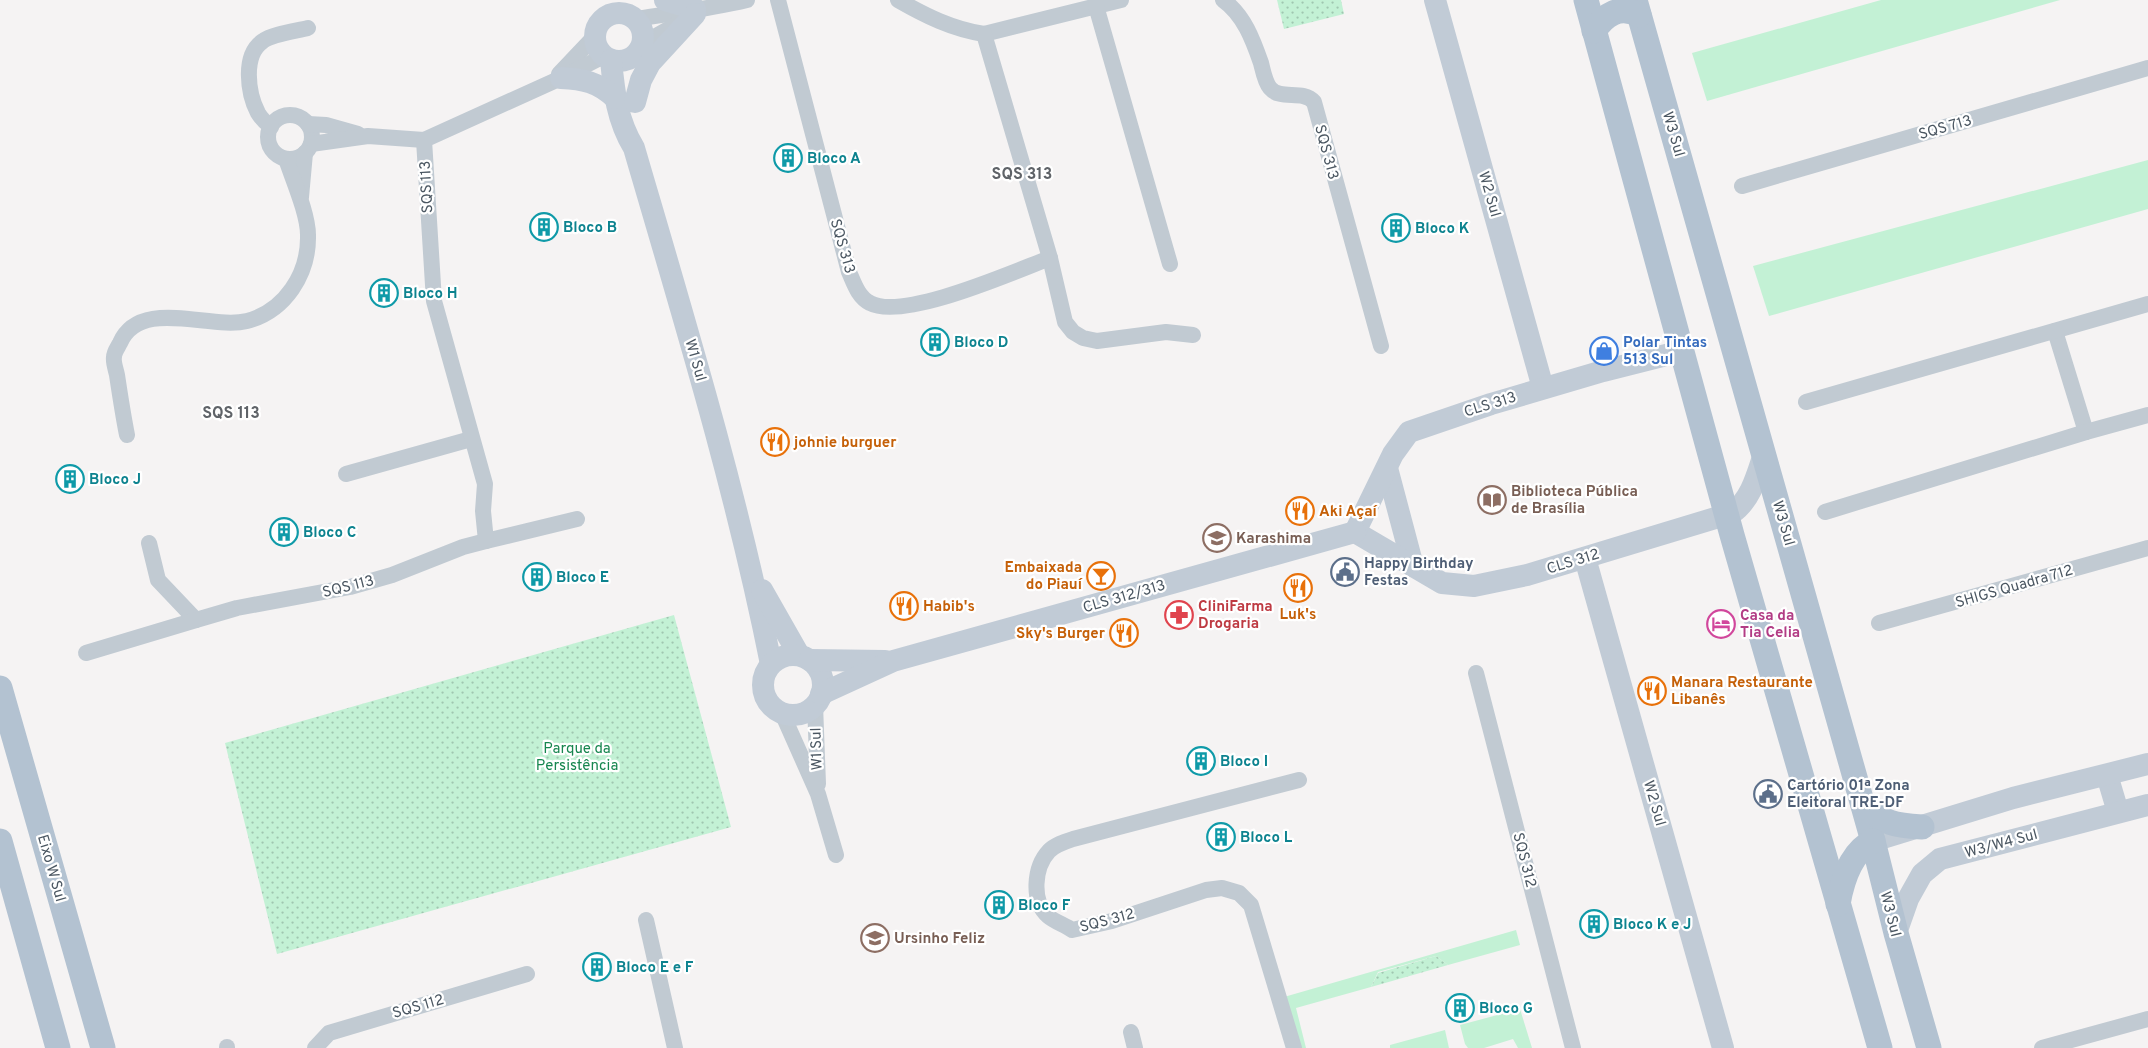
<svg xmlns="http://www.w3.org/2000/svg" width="2148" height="1048" viewBox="0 0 2148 1048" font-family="Overpass,sans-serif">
  <defs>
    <pattern id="park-dots" width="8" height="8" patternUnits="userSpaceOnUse" patternTransform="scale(1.25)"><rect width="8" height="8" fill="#c3f1d5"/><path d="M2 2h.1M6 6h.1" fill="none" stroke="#a0c6b0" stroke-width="1.8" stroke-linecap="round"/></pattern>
  </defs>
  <rect width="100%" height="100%" fill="#f5f3f3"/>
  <g fill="#c3f1d5">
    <polygon points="1881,0 2060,0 1707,101 1692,53"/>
    <polygon points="2148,160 2148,209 1769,316 1753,266"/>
    <polygon points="1516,930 1520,945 1448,965 1436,956 1378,972 1371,987 1296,1008 1306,1048 1300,1048 1284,997"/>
    <polygon points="1520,1009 1532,1048 1518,1048 1513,1039 1484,1048 1468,1048 1465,1044 1460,1025"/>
    <polygon points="1445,1030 1449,1048 1390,1048 1390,1045"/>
  </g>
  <g fill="url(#park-dots)">
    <polygon points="1277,0 1341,0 1344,14 1284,29"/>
    <polygon points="674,615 731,827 277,954 225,743"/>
    <polygon points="1436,956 1448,965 1371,987 1378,973"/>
  </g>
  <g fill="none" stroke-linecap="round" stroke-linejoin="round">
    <g stroke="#c1cad2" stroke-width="16">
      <path d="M778,0l71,272c5,11 9,25 21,31 33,18 143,-31 180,-45"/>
      <path d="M898,0c28,16 54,29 86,34l137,-34"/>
      <path d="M1223,0c21,15 30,40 38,63 2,8 4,19 9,25 11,13 32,1 44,14l67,244"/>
      <polyline points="1096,6 1170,264"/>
      <path d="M636,19c37,-6 74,-10 111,-19"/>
      <polyline points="984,34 1050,258 1065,322 1073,332 1083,338 1097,341 1166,332 1193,335"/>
      <polyline points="642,44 681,22"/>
      <polyline points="559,74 595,36"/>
      <circle cx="290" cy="137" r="22"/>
      <polyline points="308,124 326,125 358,134"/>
      <path d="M271,127c-5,-4 -10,-9 -13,-14 -10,-19 -16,-58 5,-72 9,-7 33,-10 45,-13"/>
      <polyline points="311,144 368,136 424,140"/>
      <polyline points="1742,186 2148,68"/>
      <polyline points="301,197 305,153"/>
      <polyline points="2055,331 2086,432"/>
      <polyline points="1806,402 2148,304"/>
      <path d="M127,435c-4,-20 -7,-40 -10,-60 -1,-5 -4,-13 -3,-18 0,-5 4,-10 6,-14 20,-46 90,-13 127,-22 38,-10 62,-47 61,-86 0,-21 -15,-55 -22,-76"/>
      <polyline points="346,474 471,439"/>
      <polyline points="1825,512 2086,432 2148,415"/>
      <polyline points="486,541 577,519"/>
      <polyline points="149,543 158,580 196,620 237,608 350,587 392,575 463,547 486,541 483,511 485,484 434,301 424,140 561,78 604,56"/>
      <polyline points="1879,623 2148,548"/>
      <polyline points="86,653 196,620"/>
      <polyline points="1476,673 1573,1048"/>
      <polyline points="815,704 818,784"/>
      <polyline points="782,713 818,794 836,855"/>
      <polyline points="646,920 675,1048"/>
      <polyline points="1131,1032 1135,1048"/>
      <polyline points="227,1047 227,1048"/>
      <polyline points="315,1048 329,1033 527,974"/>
      <path d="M1294,1048l-43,-143 -12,-12 -17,-5 -16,2 -94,31 -40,9c-7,-5 -17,-8 -24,-14 -17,-15 -14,-49 1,-65 6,-6 15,-9 24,-12l226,-59"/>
      <polyline points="2042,1048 2148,1019"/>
    </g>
    <g stroke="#c1cbd6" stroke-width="22">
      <polyline points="665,0 695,9"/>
      <polyline points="1435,0 1543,388"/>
      <circle cx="619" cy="37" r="24"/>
      <path d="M611,60c3,32 6,60 23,88 50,171 102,341 137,516"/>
      <path d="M561,78c22,1 37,4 54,20"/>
      <polyline points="635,102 641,80 650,63 695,14"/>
      <polyline points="1387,468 1413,566"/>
      <path d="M1355,532l87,51 32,3 53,-11 205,-62c19,-13 25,-38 32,-59"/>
      <polyline points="1355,532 1393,454 1409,432 1491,404 1603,371 1682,351"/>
      <polyline points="1585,558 1723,1048"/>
      <polyline points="762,590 799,655"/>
      <circle cx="793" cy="685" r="30"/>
      <polyline points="810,660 885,661"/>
      <polyline points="821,694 893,661 1355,532"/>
      <polyline points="2107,775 2118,812"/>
      <polyline points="1873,841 2013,798 2148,764"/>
      <polyline points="1896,933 1908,899 1922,874 1940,859 2148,805"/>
    </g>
    <g stroke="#b3c2d1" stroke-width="25">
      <polyline points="1586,0 1732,535 1880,1048"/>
      <polyline points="1635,0 1873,841 1896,933 1929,1048"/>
      <path d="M1594,31c11,-17 26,-26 45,-16"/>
      <polyline points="0,688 103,1048"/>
      <path d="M1863,805c24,19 29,20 59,22"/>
      <polyline points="0,841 58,1048"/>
      <path d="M1838,904c4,-23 13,-52 35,-63"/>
    </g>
  </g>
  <defs>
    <symbol id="building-ring" viewBox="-11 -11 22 22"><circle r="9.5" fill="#fff" stroke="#0f9aa8" stroke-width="1.5"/><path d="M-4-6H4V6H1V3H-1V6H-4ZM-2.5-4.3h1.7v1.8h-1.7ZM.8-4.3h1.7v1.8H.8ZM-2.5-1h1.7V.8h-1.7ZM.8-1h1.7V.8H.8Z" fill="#0f9aa8"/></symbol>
    <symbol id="shop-ring" viewBox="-11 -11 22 22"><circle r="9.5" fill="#fff" stroke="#3f7fe0" stroke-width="1.5"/><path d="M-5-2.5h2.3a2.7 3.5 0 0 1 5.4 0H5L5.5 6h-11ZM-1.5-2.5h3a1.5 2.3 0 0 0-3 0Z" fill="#3f7fe0"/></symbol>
    <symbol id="restaurant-ring" viewBox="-11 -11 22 22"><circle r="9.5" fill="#fff" stroke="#e8710a" stroke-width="1.5"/><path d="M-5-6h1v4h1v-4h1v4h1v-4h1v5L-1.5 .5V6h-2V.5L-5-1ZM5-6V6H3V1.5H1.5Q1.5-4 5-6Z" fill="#e8710a"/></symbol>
    <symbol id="library-ring" viewBox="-11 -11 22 22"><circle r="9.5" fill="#fff" stroke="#8d6e63" stroke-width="1.5"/><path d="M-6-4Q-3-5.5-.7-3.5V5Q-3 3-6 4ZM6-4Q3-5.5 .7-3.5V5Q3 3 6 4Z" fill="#8d6e63"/></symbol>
    <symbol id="school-ring" viewBox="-11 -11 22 22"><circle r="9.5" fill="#fff" stroke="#8d6e63" stroke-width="1.5"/><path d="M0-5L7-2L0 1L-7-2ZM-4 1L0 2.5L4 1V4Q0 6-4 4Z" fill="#8d6e63"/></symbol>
    <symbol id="civic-ring" viewBox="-11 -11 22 22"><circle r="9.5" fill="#fff" stroke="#5c6f8a" stroke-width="1.5"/><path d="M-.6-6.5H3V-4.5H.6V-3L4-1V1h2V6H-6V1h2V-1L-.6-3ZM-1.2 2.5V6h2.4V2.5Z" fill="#5c6f8a"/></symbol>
    <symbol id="bar-ring" viewBox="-11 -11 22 22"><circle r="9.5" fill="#fff" stroke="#e8710a" stroke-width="1.5"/><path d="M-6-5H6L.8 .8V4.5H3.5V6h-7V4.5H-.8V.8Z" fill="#e8710a"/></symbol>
    <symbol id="pharmacy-ring" viewBox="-11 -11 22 22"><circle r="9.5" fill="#fff" stroke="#e0444e" stroke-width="1.5"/><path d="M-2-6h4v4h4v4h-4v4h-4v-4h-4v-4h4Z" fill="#e0444e"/></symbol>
    <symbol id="hotel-ring" viewBox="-11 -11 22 22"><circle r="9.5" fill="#fff" stroke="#d1479c" stroke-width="1.5"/><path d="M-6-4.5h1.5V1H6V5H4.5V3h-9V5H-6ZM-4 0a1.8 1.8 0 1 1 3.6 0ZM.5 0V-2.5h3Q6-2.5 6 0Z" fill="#d1479c"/></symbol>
  </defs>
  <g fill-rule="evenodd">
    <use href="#building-ring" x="772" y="142" width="32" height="32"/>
    <use href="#building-ring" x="528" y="211" width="32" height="32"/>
    <use href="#building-ring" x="1380" y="212" width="32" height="32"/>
    <use href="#building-ring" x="368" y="277" width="32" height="32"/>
    <use href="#building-ring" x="919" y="326" width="32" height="32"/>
    <use href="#shop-ring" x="1588" y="335" width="32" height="32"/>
    <use href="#restaurant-ring" x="759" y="426" width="32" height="32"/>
    <use href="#building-ring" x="54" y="463" width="32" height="32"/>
    <use href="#library-ring" x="1476" y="484" width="32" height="32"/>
    <use href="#restaurant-ring" x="1284" y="495" width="32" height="32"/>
    <use href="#building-ring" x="268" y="516" width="32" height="32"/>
    <use href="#school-ring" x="1201" y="522" width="32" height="32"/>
    <use href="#civic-ring" x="1329" y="556" width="32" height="32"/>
    <use href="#bar-ring" x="1085" y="560" width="32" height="32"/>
    <use href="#building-ring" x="521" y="561" width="32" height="32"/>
    <use href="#restaurant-ring" x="1282" y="572" width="32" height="32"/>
    <use href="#restaurant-ring" x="888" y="590" width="32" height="32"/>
    <use href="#pharmacy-ring" x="1163" y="599" width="32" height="32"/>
    <use href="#hotel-ring" x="1705" y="608" width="32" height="32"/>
    <use href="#restaurant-ring" x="1108" y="617" width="32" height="32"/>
    <use href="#restaurant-ring" x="1636" y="675" width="32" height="32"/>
    <use href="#building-ring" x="1185" y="745" width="32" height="32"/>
    <use href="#civic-ring" x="1752" y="778" width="32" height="32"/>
    <use href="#building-ring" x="1205" y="821" width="32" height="32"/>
    <use href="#building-ring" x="983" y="889" width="32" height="32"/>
    <use href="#building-ring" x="1578" y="908" width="32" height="32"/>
    <use href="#school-ring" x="859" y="922" width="32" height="32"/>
    <use href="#building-ring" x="581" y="951" width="32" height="32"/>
    <use href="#building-ring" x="1444" y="992" width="32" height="32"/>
  </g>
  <g text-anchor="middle" stroke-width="4.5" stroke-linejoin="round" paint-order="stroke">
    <g font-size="15" fill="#4a5661" stroke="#fff">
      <text transform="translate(1945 127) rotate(-16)" y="5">SQS 713</text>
      <text transform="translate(1674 134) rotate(74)" y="5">W3 Sul</text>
      <text transform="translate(1327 152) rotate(75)" y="5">SQS 313</text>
      <text transform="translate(426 187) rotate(-93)" y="5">SQS 113</text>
      <text transform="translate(1490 194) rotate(74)" y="5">W2 Sul</text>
      <text transform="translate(843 246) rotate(74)" y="5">SQS 313</text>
      <text transform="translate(696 360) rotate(74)" y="5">W1 Sul</text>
      <text transform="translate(1490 404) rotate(-17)" y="5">CLS 313</text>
      <text transform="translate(1784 523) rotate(74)" y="5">W3 Sul</text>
      <text transform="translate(1573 561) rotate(-17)" y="5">CLS 312</text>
      <text transform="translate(348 586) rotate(-14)" y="5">SQS 113</text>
      <text transform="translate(2014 586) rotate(-16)" y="5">SHIGS Quadra 712</text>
      <text transform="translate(1124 596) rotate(-16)" y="5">CLS 312/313</text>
      <text transform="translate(816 749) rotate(-92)" y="5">W1 Sul</text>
      <text transform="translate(1655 803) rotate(74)" y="5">W2 Sul</text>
      <text transform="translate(2001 843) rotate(-15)" y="5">W3/W4 Sul</text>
      <text transform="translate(1525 860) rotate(76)" y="5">SQS 312</text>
      <text transform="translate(52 868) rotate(74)" y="5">Eixo W Sul</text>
      <text transform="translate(1891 914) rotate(76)" y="5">W3 Sul</text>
      <text transform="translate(1107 920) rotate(-15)" y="5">SQS 312</text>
      <text transform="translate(418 1006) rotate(-16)" y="5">SQS 112</text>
    </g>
    <g font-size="15" font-weight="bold" fill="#0d838f" stroke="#fff" text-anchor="start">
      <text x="807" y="163">Bloco A</text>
      <text x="563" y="232">Bloco B</text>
      <text x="1415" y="233">Bloco K</text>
      <text x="403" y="298">Bloco H</text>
      <text x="954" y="347">Bloco D</text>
      <text x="89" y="484">Bloco J</text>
      <text x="303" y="537">Bloco C</text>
      <text x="556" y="582">Bloco E</text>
      <text x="1220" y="766">Bloco I</text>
      <text x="1240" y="842">Bloco L</text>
      <text x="1018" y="910">Bloco F</text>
      <text x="1613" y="929">Bloco K e J</text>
      <text x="616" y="972">Bloco E e F</text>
      <text x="1479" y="1013">Bloco G</text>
    </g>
    <g font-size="15" font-weight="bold" fill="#366cbe" stroke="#fff" text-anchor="start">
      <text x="1623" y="347">Polar Tintas<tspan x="1623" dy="17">513 Sul</tspan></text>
    </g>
    <g font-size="15" font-weight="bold" fill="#c56008" stroke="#fff" text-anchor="start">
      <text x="794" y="447">johnie burguer</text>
      <text x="1319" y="516">Aki Açaí</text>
      <text x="1082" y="572" text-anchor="end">Embaixada<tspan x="1082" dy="17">do Piauí</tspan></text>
      <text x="923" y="611">Habib's</text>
      <text x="1298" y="619" text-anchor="middle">Luk's</text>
      <text x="1105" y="638" text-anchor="end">Sky's Burger</text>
      <text x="1671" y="687">Manara Restaurante<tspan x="1671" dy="17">Libanês</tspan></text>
    </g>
    <g font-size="15" font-weight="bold" fill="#785e54" stroke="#fff" text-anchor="start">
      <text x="1511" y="496">Biblioteca Pública<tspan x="1511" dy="17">de Brasília</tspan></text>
      <text x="1236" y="543">Karashima</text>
      <text x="894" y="943">Ursinho Feliz</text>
    </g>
    <g font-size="15" font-weight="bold" fill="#4e5e75" stroke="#fff" text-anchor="start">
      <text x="1364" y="568">Happy Birthday<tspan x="1364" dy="17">Festas</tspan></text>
      <text x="1787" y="790">Cartório 01ª Zona<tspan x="1787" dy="17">Eleitoral TRE-DF</tspan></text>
    </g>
    <g font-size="15" font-weight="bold" fill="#be3a42" stroke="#fff" text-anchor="start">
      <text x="1198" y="611">CliniFarma<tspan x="1198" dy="17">Drogaria</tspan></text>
    </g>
    <g font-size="15" font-weight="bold" fill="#b23c85" stroke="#fff" text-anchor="start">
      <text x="1740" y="620">Casa da<tspan x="1740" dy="17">Tia Celia</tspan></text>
    </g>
    <g font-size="15" fill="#17864f" stroke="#fff">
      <text x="577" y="753">Parque da<tspan x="577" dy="17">Persistência</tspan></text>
    </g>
    <g font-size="16" font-weight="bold" fill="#5f6368" stroke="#fff">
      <text x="1022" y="179">SQS 313</text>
      <text x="231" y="418">SQS 113</text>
    </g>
  </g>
</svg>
